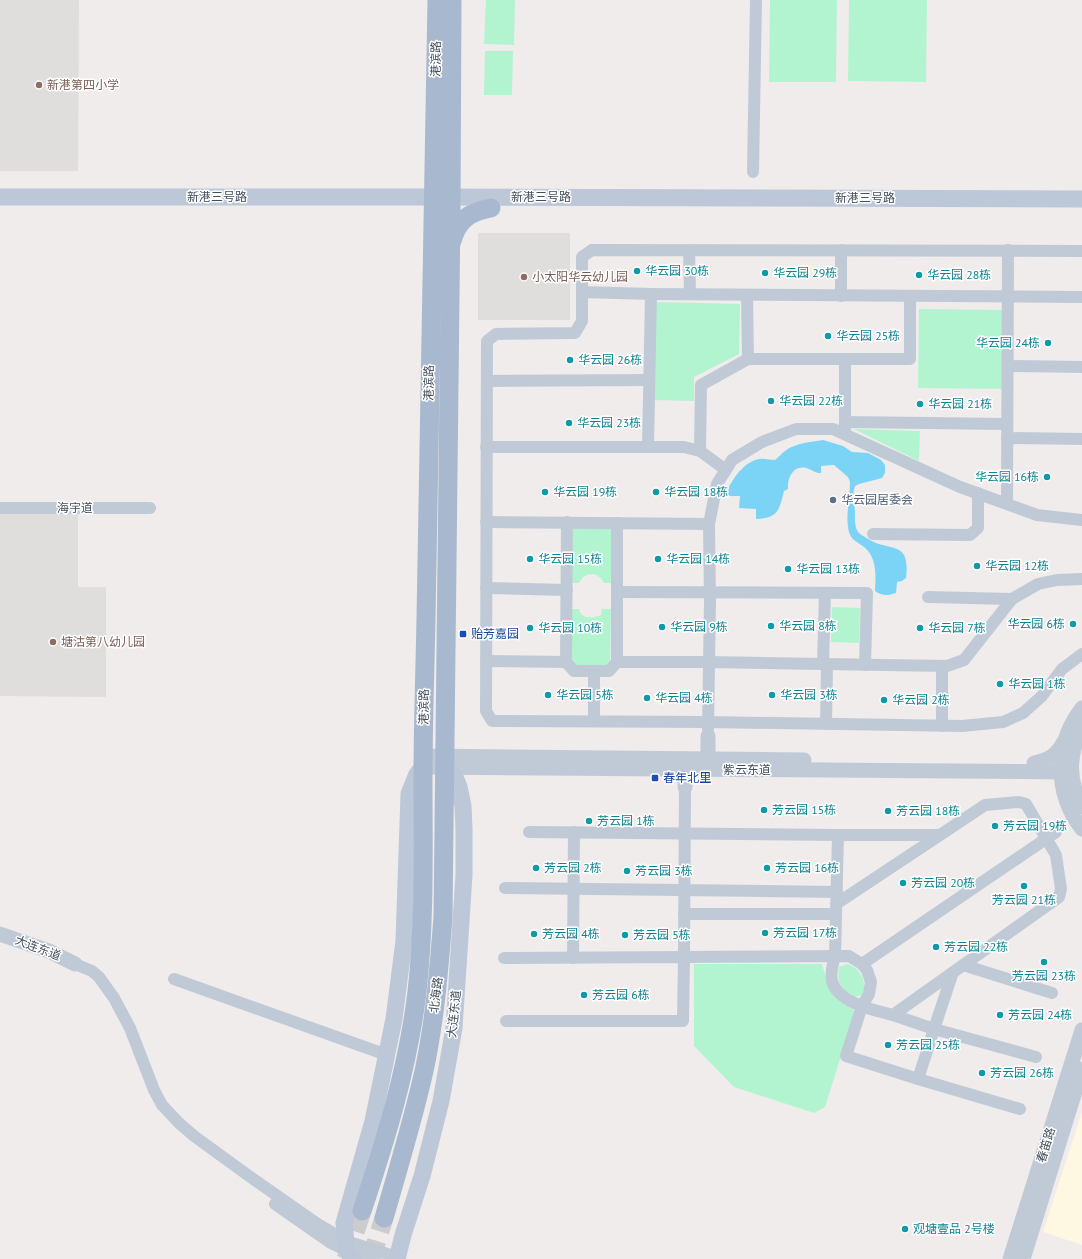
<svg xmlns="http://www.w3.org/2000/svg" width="1082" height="1259" viewBox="0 0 1082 1259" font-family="'PT Sans','Noto Sans SC',sans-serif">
  <rect width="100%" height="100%" fill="#efeceb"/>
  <polygon fill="#fef7e1" points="1082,1112 1082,1245 1043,1232"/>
  <g fill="#e0dddd">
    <polygon points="0,0 79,0 78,171 0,171"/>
    <rect x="478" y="233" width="92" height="87"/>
    <polygon points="0,513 78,513 78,587 106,587 106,697 0,696"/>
  </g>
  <g fill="#b3f4d0">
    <polygon points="486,0 515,0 514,45 484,44"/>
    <polygon points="770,0 837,0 836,82 769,82"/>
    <polygon points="849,0 927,0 926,82 848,81"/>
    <polygon points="485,51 513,51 512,95 484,95"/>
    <polygon points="656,302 740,304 739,354 694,377 694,401 653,400"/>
    <polygon points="919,309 1003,310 1002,389 918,388"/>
    <polygon points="854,429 920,431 919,461"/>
    <path d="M571,528h40v55h-7c-6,-12 -19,-12 -25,0h-8z"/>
    <polygon points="832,607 860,608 859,643 831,642"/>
    <path d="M570,609h9c3,11 13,9 22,6l1,-6h9l-1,52 -5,5h-28l-6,-7z"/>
    <polygon points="694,964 822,964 828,985 839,1001 855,1011 825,1107 814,1113 734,1087 694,1046"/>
    <path d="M847,964c13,4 20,17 16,30l-7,3c-14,-6 -20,-14 -17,-30z"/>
  </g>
  <path fill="#7bd4f6" d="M823,440l20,6 9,6 16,1 13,7 4,5v8l-3,5 -23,6 -4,2c-3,8 -1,16 0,25 0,6 -1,15 3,21 2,2 5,4 7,5 23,17 46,0 41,41l-4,3 -5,1 -1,11c-9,3 -14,3 -21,-2 1,-15 2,-34 -11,-44 -5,-4 -13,-7 -15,-15 -4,-15 1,-34 1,-50l-2,-5 -14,-12 -13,1v7c-6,0 -7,-2 -12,-4 -14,-6 -22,7 -21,20l-4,2c-5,20 -6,27 -28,28v-10l-17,-1 1,-12h-12l-2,-3c6,-13 17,-31 33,-34 5,-1 11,1 16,1 4,-3 7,-7 10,-9 10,-8 26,-9 38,-11z"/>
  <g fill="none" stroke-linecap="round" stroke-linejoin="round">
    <g stroke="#ccccce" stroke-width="19" stroke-dasharray="19 10" stroke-linecap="butt">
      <polyline points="346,1259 362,1211"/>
      <polyline points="371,1259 384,1218"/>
    </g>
    <g stroke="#c0cad6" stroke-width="12">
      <polyline points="753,172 756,0"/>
      <polyline points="689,250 690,294"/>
      <polyline points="1082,251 592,250 582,257 582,321 575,333 496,334 487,341 486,711 492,721 708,722 962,726 1003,722 1023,713 1042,696 1062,669 1082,654"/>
      <polyline points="582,292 651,294 648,447 684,447 700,451 726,470"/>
      <polyline points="651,294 1082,297"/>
      <polyline points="841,296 841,250"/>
      <polyline points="748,359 910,359 910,296"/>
      <polyline points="1008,366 1082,367"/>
      <polyline points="487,381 649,380"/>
      <polyline points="845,422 1007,424"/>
      <polyline points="845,429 845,359"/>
      <polyline points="1007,438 1082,439"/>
      <polyline points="486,447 648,447"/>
      <polyline points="700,451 701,385 748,359 747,295"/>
      <polyline points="1007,504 1008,250"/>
      <polyline points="0,508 150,508"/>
      <polyline points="486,522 709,524"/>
      <polyline points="567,522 566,662 574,671 609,671 617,662 617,523"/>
      <polyline points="873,534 970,535 978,528 978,493"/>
      <polyline points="486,588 567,590"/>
      <polyline points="617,592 867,593 865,665"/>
      <polyline points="928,597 1012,599"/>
      <polyline points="486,661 566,662"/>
      <polyline points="617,662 709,662 947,666 964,660 1012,599 1038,584 1057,580 1082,579"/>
      <polyline points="823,664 825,593"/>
      <polyline points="594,721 594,671"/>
      <polyline points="826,724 827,664"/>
      <polyline points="942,726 942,666"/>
      <polyline points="708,729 710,602 709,524 717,484 732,460 762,442 796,429 833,429 960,487 1007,504 1037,515 1082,520"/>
      <polyline points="685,787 684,957 849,956 862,964 1056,832"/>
      <polyline points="529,832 838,835"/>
      <polyline points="505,888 837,892"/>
      <path d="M836,904l104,-69h-102l-3,121c-2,7 -5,17 -3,25 6,22 41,29 61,34l166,-118 2,-8 -5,-34 -30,-51 -7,-2 -34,3 -45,30"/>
      <polyline points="684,914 836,914"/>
      <polyline points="504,958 684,957 683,1021 506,1021"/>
      <polyline points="573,958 574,832"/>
      <polyline points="75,964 92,971 99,977 114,998 130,1028 154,1090 162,1105 179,1123 194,1136 249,1176 316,1223 346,1241 397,1257"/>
      <polyline points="862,964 867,970 871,982 869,994 862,1006 846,1056 918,1079 934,1029 893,1015"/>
      <polyline points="963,965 1052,993"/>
      <polyline points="953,972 934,1029 1036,1057"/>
      <polyline points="174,979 387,1055"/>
      <polyline points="918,1079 1020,1109"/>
      <polyline points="275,1204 331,1243 347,1251 373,1259"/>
    </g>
    <g stroke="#c0cad6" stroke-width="15">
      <path d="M1082,708c-28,36 -28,85 0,121"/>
      <path d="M1082,728c-14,28 -14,51 0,79"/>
      <polyline points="708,736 708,768"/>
      <polyline points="423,756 804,760"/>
      <polyline points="685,759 685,787"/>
      <path d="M1034,763c14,-3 22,-7 29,-20"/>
      <polyline points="423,767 1071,772"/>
      <polyline points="0,934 49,951 75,964"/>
      <polyline points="1010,1259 1082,1030"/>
      <polyline points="1023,1259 1082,1069"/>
    </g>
    <g stroke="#bcc7d8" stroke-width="17">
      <polyline points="0,197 432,197 1082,199"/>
      <polyline points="353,1259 347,1251 344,1223 373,1121 394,1019 404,941 409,794 417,774 423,767"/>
      <polyline points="397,1259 403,1235 422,1176 441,1101 454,1028 464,875 464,829 463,806 459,787 455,777 445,766"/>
    </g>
    <g stroke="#a8b9cf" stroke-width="19">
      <path d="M452,241c6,-22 18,-29 39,-33"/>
      <path d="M362,1211c24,-72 46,-144 55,-219 8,-72 6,-143 6,-214 0,-53 2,-107 3,-160 3,-206 6,-412 11,-618"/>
      <path d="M384,1218c14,-49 29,-98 40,-147 11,-51 15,-102 19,-154l8,-709 1,-208"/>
    </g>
  </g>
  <g fill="#8d6e63" stroke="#fff" stroke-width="1.5">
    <circle cx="39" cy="85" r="4"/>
    <circle cx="524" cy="277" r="4"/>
    <circle cx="53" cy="642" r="4"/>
  </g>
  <g fill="#0f9aa8" stroke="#fff" stroke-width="1.5">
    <circle cx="637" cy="271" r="4"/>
    <circle cx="765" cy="273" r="4"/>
    <circle cx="919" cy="275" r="4"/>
    <circle cx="828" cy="336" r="4"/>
    <circle cx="1048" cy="343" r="4"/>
    <circle cx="570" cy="360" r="4"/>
    <circle cx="771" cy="401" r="4"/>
    <circle cx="920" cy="404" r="4"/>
    <circle cx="569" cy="423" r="4"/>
    <circle cx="1047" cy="477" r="4"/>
    <circle cx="545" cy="492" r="4"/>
    <circle cx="656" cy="492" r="4"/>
    <circle cx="530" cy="559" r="4"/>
    <circle cx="658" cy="559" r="4"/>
    <circle cx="977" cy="566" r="4"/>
    <circle cx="788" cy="569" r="4"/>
    <circle cx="1073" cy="624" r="4"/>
    <circle cx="771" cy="626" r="4"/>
    <circle cx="662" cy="627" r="4"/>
    <circle cx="530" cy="628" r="4"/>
    <circle cx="920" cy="628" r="4"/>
    <circle cx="1000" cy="684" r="4"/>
    <circle cx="548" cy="695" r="4"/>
    <circle cx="772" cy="695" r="4"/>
    <circle cx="647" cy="698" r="4"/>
    <circle cx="884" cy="700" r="4"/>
    <circle cx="764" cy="810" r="4"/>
    <circle cx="888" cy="811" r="4"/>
    <circle cx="589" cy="821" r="4"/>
    <circle cx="995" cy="826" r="4"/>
    <circle cx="536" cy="868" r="4"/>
    <circle cx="767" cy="868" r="4"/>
    <circle cx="627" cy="871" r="4"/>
    <circle cx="903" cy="883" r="4"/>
    <circle cx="1024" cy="886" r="4"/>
    <circle cx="765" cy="933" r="4"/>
    <circle cx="534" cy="934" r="4"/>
    <circle cx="625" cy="935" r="4"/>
    <circle cx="936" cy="947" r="4"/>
    <circle cx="1044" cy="962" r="4"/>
    <circle cx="584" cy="995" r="4"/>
    <circle cx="1000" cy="1015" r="4"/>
    <circle cx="888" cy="1045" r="4"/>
    <circle cx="982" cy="1073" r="4"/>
    <circle cx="905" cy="1229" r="4"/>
  </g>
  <circle fill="#5c6f8a" stroke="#fff" stroke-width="1.5" cx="833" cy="500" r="4"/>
  <g fill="#1a4fb4" stroke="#fff" stroke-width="1.5">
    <rect x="459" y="630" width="8" height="8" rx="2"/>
    <rect x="651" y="774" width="8" height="8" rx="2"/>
  </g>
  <g text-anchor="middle" stroke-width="3" stroke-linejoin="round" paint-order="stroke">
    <g font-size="12" fill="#424e5b" stroke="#fff">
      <text transform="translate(436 59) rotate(-89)" y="4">港滨路</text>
      <text x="217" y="201">新港三号路</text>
      <text x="541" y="201">新港三号路</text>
      <text x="865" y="202">新港三号路</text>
      <text transform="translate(429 383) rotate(-89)" y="4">港滨路</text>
      <text x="75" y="512">海宇道</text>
      <text transform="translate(424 707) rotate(-89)" y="4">港滨路</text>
      <text x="747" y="774">紫云东道</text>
      <text transform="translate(38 948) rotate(21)" y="4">大连东道</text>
      <text transform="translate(436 995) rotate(-83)" y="4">北海路</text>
      <text transform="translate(454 1014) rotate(-84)" y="4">大连东道</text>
      <text transform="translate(1046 1145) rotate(-73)" y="4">春笛路</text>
    </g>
    <g font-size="12" fill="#785e54" stroke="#fff" text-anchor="start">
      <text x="47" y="89">新港第四小学</text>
      <text x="532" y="281">小太阳华云幼儿园</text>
      <text x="61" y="646">塘沽第八幼儿园</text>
    </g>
    <g font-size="12" fill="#0d838f" stroke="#fff" text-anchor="start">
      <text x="645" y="275">华云园 30栋</text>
      <text x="773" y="277">华云园 29栋</text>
      <text x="927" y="279">华云园 28栋</text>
      <text x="836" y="340">华云园 25栋</text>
      <text x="1040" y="347" text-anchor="end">华云园 24栋</text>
      <text x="578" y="364">华云园 26栋</text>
      <text x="779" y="405">华云园 22栋</text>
      <text x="928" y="408">华云园 21栋</text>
      <text x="577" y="427">华云园 23栋</text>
      <text x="1039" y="481" text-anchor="end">华云园 16栋</text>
      <text x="553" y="496">华云园 19栋</text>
      <text x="664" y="496">华云园 18栋</text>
      <text x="538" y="563">华云园 15栋</text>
      <text x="666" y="563">华云园 14栋</text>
      <text x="985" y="570">华云园 12栋</text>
      <text x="796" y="573">华云园 13栋</text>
      <text x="1065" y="628" text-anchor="end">华云园 6栋</text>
      <text x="779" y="630">华云园 8栋</text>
      <text x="670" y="631">华云园 9栋</text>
      <text x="538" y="632">华云园 10栋</text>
      <text x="928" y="632">华云园 7栋</text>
      <text x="1008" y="688">华云园 1栋</text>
      <text x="556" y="699">华云园 5栋</text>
      <text x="780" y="699">华云园 3栋</text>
      <text x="655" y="702">华云园 4栋</text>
      <text x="892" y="704">华云园 2栋</text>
      <text x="772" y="814">芳云园 15栋</text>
      <text x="896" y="815">芳云园 18栋</text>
      <text x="597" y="825">芳云园 1栋</text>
      <text x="1003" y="830">芳云园 19栋</text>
      <text x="544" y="872">芳云园 2栋</text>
      <text x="775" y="872">芳云园 16栋</text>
      <text x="635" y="875">芳云园 3栋</text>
      <text x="911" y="887">芳云园 20栋</text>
      <text x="1024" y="904" text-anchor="middle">芳云园 21栋</text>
      <text x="773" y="937">芳云园 17栋</text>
      <text x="542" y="938">芳云园 4栋</text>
      <text x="633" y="939">芳云园 5栋</text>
      <text x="944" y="951">芳云园 22栋</text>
      <text x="1044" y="980" text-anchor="middle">芳云园 23栋</text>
      <text x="592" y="999">芳云园 6栋</text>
      <text x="1008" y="1019">芳云园 24栋</text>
      <text x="896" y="1049">芳云园 25栋</text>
      <text x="990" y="1077">芳云园 26栋</text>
      <text x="913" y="1233">观塘壹品 2号楼</text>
    </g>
    <g font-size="12" fill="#4e5e75" stroke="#fff" text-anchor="start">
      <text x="841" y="504">华云园居委会</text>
    </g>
    <g font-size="12" fill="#164399" stroke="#fff" text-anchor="start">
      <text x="471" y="638">贻芳嘉园</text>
      <text x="663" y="782">春年北里</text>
    </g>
  </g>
</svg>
